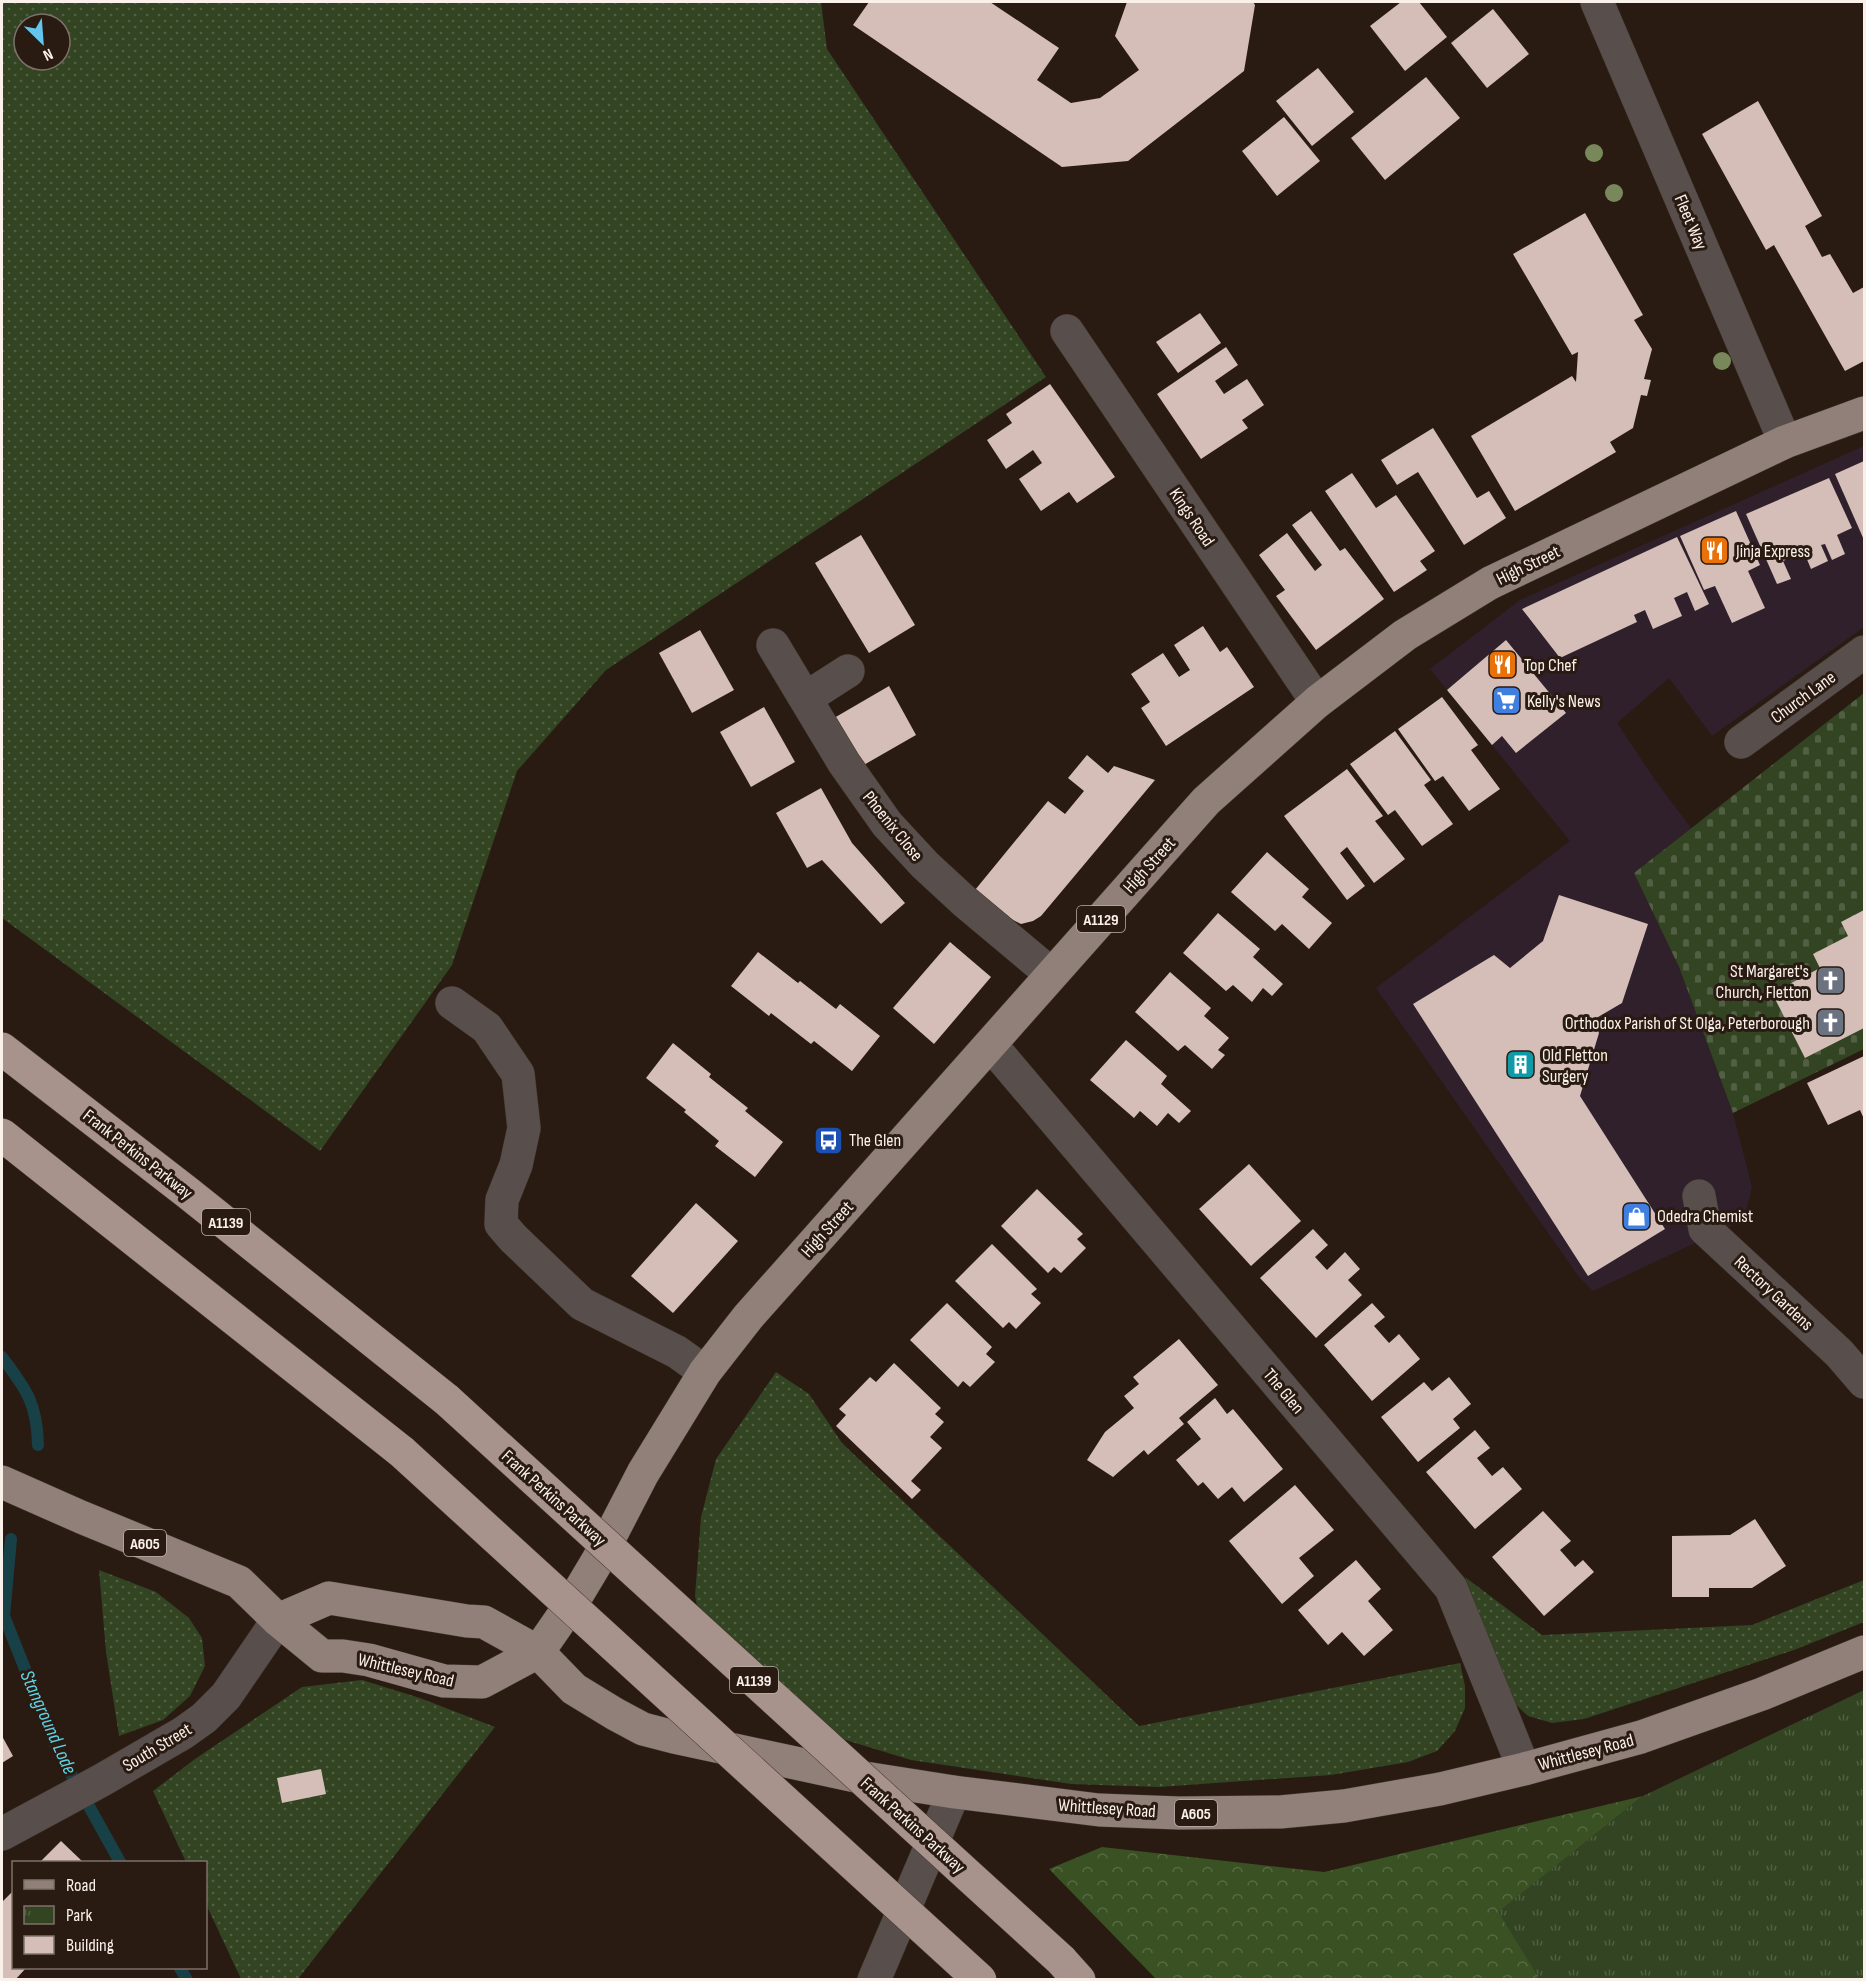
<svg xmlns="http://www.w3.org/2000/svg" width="1866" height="1981" viewBox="0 0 1866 1981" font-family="'Sofia Sans Condensed',sans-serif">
  <defs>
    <pattern id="grass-dots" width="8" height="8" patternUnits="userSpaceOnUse" patternTransform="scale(1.5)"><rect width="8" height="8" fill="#324422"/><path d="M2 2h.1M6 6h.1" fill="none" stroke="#515f42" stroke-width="1.8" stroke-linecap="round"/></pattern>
    <pattern id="forest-crowns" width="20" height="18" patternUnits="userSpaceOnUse" patternTransform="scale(1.5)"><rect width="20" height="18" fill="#395123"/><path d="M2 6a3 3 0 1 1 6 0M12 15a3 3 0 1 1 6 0" fill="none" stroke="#576a43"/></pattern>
    <pattern id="cemetery-stones" width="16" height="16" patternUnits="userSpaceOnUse" patternTransform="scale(1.5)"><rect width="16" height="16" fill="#324422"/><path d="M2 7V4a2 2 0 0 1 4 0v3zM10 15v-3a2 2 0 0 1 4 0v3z" fill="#515f42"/></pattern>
    <pattern id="park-tufts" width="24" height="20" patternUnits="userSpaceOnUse" patternTransform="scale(1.5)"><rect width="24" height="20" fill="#324422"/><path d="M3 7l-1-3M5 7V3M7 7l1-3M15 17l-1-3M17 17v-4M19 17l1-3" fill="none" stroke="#515f42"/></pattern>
  </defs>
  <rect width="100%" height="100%" fill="#291b12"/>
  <polygon fill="#2f202c" points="1864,446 1864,627 1712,736 1669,678 1617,723 1655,780 1691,828 1634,873 1679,967 1733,1113 1752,1187 1744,1220 1593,1291 1579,1277 1376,988 1570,841 1430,669 1520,600"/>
  <g fill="url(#grass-dots)" fill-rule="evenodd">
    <path d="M2,2h819l6,47 219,328 -440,293 -89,101 -65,194 -132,186 -318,-233zM24,24h36v36h-36z"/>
    <polygon points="776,1372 809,1394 842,1443 1139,1726 1460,1663 1465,1686 1465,1708 1455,1731 1437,1751 1408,1762 1331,1775 1159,1787 1071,1784 911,1760 816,1731 747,1696 707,1652 695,1596 701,1517 716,1459"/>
    <polygon points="99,1570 156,1592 189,1618 202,1638 205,1666 190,1696 163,1720 119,1736 106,1652"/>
    <polygon points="1465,1577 1542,1635 1752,1625 1864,1580 1864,1622 1794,1650 1584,1719 1552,1723 1528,1716 1513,1702"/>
    <polygon points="362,1680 420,1698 495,1727 298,1979 241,1979 206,1904 206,1862 186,1862 153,1791 195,1759 302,1687"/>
  </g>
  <polygon fill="url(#forest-crowns)" points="1643,1796 1499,1912 1540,1979 1156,1979 1049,1869 1102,1847 1324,1872"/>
  <polygon fill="url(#cemetery-stones)" points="1864,693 1864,1049 1733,1113 1679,967 1634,873"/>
  <polygon fill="url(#park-tufts)" points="1864,1690 1864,1979 1540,1979 1498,1912 1643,1796"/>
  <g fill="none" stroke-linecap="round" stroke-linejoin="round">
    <g stroke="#184147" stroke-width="12">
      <path d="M2,1357c24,32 35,46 36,88"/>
      <polyline points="11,1539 4,1616 56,1747 120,1862"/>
      <polyline points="180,1968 187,1980"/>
    </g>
  </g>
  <g fill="#d4beb7">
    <polygon points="869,2 990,2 1059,48 1037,80 1071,103 1100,98 1139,70 1115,36 1127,2 1253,2 1255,5 1244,71 1128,161 1062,167 853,25"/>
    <polygon points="1401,2 1419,2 1447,37 1405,71 1370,26"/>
    <polygon points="1493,9 1529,54 1487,88 1451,43"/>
    <polygon points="1318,68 1354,112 1312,146 1276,101"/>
    <polygon points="1426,77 1460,118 1385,180 1351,138"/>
    <polygon points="1758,101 1822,216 1805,226 1822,257 1830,254 1853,293 1864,287 1864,361 1845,371 1774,245 1766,250 1702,134"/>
    <polygon points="1284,117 1320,161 1277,196 1242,151"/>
    <polygon points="1585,213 1643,315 1634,320 1652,349 1644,379 1651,380 1647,396 1641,395 1633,428 1610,442 1616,452 1515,511 1471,436 1572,376 1576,382 1578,352 1572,355 1513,254"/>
    <polygon points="1200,313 1221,343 1178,373 1156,342"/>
    <polygon points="1226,347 1238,365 1215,381 1224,394 1247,379 1264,405 1242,420 1248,428 1201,459 1157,394"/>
    <polygon points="1050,384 1115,477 1077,503 1069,492 1041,511 1019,479 1042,463 1033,450 1006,469 987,440 1012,423 1006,414"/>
    <polygon points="1433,428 1477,498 1489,491 1506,518 1464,545 1418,472 1397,485 1381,460"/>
    <polygon points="1864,461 1864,540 1835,474"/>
    <polygon points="1352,473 1376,508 1396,495 1435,551 1420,561 1427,570 1394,592 1325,491"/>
    <polygon points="1829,478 1852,528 1837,535 1845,554 1832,560 1825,544 1821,545 1828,561 1811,569 1804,552 1783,561 1791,579 1777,584 1746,514"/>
    <polygon points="1311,511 1340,551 1345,548 1384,599 1316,650 1276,596 1285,590 1259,555 1287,533 1315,571 1322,565 1292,525"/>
    <polygon points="1736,511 1760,565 1748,571 1765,608 1732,623 1715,586 1704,590 1680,536"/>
    <polygon points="861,535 915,625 869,653 815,563"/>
    <polygon points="1677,537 1709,604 1695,611 1687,592 1674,598 1682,616 1653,629 1645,610 1634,615 1637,622 1560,658 1522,609"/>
    <polygon points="1203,626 1220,652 1227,647 1254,687 1166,746 1141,708 1150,702 1131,674 1163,653 1179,677 1190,670 1174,645"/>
    <polygon points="700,630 734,690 692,713 659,653"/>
    <polygon points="1506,640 1566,713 1516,753 1502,736 1492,745 1447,690"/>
    <polygon points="889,686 916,735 862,766 834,718"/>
    <polygon points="1442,697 1478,745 1471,750 1500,789 1469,811 1443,776 1435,781 1398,729"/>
    <polygon points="764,707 795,762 751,787 720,732"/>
    <polygon points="1395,731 1431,780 1424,785 1453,824 1422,846 1395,810 1388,815 1350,764"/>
    <polygon points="1087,755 1108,773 1114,766 1155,780 1041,916 1033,921 1021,924 1011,919 975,890 1048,801 1065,814 1084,791 1068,778"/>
    <polygon points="1347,769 1383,816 1375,821 1405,859 1374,883 1347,847 1340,853 1365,886 1347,900 1284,816"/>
    <polygon points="821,788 852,843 905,903 881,924 822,860 807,868 776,813"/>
    <polygon points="1267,852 1309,889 1302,897 1332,923 1309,949 1282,924 1275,931 1231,892"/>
    <polygon points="1559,895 1648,924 1622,1003 1593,1020 1599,1033 1580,1096 1665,1229 1588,1276 1413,1004 1494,955 1510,968 1543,941"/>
    <polygon points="1864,910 1864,1028 1805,1058 1772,993 1820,968 1813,954 1848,936 1841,922"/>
    <polygon points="1218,913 1260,949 1253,957 1283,984 1272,996 1263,988 1252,1002 1233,985 1226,991 1183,953"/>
    <polygon points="950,942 991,977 934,1044 893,1008"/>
    <polygon points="758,952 798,983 800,981 836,1009 840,1004 880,1036 852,1071 814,1041 811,1044 771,1013 769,1016 731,986"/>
    <polygon points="1170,972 1211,1008 1204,1016 1229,1038 1218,1050 1225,1055 1212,1069 1185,1045 1178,1051 1135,1012"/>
    <polygon points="1126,1040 1167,1076 1161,1084 1191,1111 1179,1123 1168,1113 1157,1126 1140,1111 1134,1118 1090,1080"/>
    <polygon points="673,1043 711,1074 709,1077 748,1108 745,1111 783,1142 755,1177 715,1146 719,1141 684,1112 686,1110 646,1078"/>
    <polygon points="1864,1056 1864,1119 1860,1110 1828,1125 1807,1083"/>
    <polygon points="1249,1164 1301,1221 1251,1266 1199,1209"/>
    <polygon points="1037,1189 1083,1234 1077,1239 1086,1248 1061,1273 1054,1267 1048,1273 1001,1226"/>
    <polygon points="696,1203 738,1241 673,1313 631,1276"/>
    <polygon points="1313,1229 1328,1245 1315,1257 1327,1270 1345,1252 1360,1269 1348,1280 1362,1295 1316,1338 1260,1278"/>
    <polygon points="992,1244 1037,1289 1031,1294 1041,1303 1016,1329 1009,1322 1003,1328 955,1281"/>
    <polygon points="947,1303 992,1347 986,1354 995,1362 970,1387 963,1381 958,1387 910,1340"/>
    <polygon points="1372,1303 1385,1317 1374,1326 1389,1343 1399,1334 1420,1359 1372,1401 1324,1345"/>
    <polygon points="1179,1339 1218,1385 1179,1418 1184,1424 1148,1455 1144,1450 1113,1477 1087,1460 1105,1432 1134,1408 1124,1396 1139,1384 1133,1377"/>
    <polygon points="894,1363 941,1408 935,1414 944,1422 930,1437 942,1448 911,1481 921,1490 912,1499 836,1426 846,1415 839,1409 870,1377 876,1382"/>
    <polygon points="1449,1377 1471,1404 1453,1419 1460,1428 1418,1462 1381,1417 1424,1382 1432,1391"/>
    <polygon points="1215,1398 1227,1414 1233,1409 1283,1469 1244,1502 1232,1487 1218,1499 1203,1482 1198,1486 1176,1460 1201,1439 1187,1422"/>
    <polygon points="1475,1430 1490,1448 1477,1458 1492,1476 1503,1467 1522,1489 1475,1529 1426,1472"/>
    <polygon points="1295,1485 1334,1530 1299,1558 1314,1576 1282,1604 1229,1541"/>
    <polygon points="1543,1511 1571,1541 1560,1550 1575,1567 1583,1560 1594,1572 1544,1616 1492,1557"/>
    <polygon points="1755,1519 1786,1566 1752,1588 1709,1588 1709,1597 1672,1597 1672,1536 1730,1535"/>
    <polygon points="1356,1560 1381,1589 1368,1601 1393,1630 1364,1656 1342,1632 1328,1645 1298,1610"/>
    <polygon points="2,1736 13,1756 2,1763"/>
    <polygon points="321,1769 326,1794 282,1803 277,1778"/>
    <polygon points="61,1841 83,1862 40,1862"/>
    <polygon points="14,1890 14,1968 26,1968 15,1980 2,1980 2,1902"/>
  </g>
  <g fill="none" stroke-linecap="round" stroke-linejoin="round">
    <defs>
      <g id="minor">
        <polyline points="1597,2 1785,442"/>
        <polyline points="1067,331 1317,702"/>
        <polyline points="773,645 844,763 887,824 925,865 964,901 1051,974"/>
        <polyline points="806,698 848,671"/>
        <polyline points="1741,742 1864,652"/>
        <polyline points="452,1003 487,1028 518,1074 524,1128 516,1165 502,1200 501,1224 513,1238 582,1304 677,1352 705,1372"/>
        <polyline points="991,1045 1451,1588 1524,1769"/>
        <polyline points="1699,1196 1705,1229 1839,1353 1864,1382"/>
        <polyline points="2,1834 102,1780 183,1733 204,1718 226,1696 278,1620"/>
        <polyline points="874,1980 954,1792"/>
      </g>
      <g id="major">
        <polyline points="2,1482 81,1517 239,1582 278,1620 322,1656 343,1656 369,1660 444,1681 482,1682 538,1652 574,1600 598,1560 643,1473 705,1372 748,1317 1206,801 1317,702 1405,635 1490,583 1785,442 1864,413"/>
        <polyline points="278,1620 329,1598 467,1621 484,1622 538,1652 574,1689 615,1714 643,1729 674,1737 865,1778 954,1792 1099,1810 1179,1813 1280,1812 1344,1806 1440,1789 1524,1769 1641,1737 1762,1694 1864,1652"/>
      </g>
      <g id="highway">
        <polyline points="2,1049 188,1193 447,1400"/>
        <polyline points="2,1135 402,1452"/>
        <polyline points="1061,1960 1079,1980"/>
      </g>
    </defs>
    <use href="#minor" stroke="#42352c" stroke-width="34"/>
    <use href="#major" stroke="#42352c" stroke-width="34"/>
    <use href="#highway" stroke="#42352c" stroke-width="34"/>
    <use href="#minor" stroke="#584f4c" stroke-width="33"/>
    <use href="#major" stroke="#917f7a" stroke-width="33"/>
    <use href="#highway" stroke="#a7928c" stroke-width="33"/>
    <defs>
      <g id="highway-bridge">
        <polyline points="447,1400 1061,1960"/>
        <polyline points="402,1452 980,1980"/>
      </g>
    </defs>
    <use href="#highway-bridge" stroke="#42352c" stroke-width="34" stroke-linecap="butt"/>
    <use href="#highway-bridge" stroke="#a7928c" stroke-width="33"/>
  </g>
  <g fill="#78885b">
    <circle cx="1594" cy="153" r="9"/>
    <circle cx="1614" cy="193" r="9"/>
    <circle cx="1722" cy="361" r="9"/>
  </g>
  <defs>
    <symbol id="restaurant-square" viewBox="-11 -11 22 22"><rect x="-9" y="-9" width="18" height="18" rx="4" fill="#e8710a" stroke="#291b12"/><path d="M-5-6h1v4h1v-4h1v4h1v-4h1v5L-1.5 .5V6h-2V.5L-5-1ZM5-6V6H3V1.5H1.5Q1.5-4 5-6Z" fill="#fff"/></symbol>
    <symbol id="supermarket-square" viewBox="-11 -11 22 22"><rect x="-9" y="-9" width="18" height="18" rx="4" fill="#3f7fe0" stroke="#291b12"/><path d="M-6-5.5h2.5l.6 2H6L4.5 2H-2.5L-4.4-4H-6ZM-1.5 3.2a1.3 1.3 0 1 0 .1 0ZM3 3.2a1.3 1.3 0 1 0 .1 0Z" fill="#fff"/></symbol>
    <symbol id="church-square" viewBox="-11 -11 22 22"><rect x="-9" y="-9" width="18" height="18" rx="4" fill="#6b7280" stroke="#291b12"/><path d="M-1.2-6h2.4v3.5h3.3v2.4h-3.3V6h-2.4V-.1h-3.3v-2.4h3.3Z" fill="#fff"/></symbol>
    <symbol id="building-square" viewBox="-11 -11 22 22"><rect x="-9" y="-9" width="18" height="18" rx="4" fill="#0f9aa8" stroke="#291b12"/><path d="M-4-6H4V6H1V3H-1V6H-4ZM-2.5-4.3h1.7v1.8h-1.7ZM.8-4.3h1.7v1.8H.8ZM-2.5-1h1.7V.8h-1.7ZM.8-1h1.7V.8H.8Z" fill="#fff"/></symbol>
    <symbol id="bus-square" viewBox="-11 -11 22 22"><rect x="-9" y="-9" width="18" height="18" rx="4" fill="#1a4fb4" stroke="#291b12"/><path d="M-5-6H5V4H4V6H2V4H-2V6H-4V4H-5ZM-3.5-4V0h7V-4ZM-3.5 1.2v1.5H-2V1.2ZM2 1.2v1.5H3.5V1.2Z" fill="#fff"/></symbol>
    <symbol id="shop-square" viewBox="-11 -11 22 22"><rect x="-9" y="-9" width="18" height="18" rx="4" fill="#3f7fe0" stroke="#291b12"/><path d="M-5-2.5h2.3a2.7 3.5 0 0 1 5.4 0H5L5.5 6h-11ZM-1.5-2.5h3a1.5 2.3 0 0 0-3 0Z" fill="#fff"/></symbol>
  </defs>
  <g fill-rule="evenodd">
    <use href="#restaurant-square" x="1698" y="534" width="33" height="33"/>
    <use href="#restaurant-square" x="1486" y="648" width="33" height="33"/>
    <use href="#supermarket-square" x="1490" y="684" width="33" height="33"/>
    <use href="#church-square" x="1814" y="964" width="33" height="33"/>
    <use href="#church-square" x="1814" y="1006" width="33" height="33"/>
    <use href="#building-square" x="1504" y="1048" width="33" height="33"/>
    <use href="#bus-square" x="812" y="1124" width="33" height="33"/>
    <use href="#shop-square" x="1620" y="1200" width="33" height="33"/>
  </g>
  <g text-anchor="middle" stroke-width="6" stroke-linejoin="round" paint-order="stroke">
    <g fill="#291b12" stroke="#bcb1aa" stroke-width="1.5">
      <rect x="1077" y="906" width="48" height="26" rx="4.5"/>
      <rect x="202" y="1209" width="48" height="26" rx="4.5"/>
      <rect x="124" y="1530" width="42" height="26" rx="4.5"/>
      <rect x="730" y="1667" width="48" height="26" rx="4.5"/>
      <rect x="1175" y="1800" width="42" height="26" rx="4.5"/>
    </g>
    <g font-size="16" font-weight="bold" fill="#fbf1eb">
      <text x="1101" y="925">A1129</text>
      <text x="226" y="1228">A1139</text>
      <text x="145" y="1549">A605</text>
      <text x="754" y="1686">A1139</text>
      <text x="1196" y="1819">A605</text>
    </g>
    <g font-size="18" fill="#fbf1eb" stroke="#291b12">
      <text transform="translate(1691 222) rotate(67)" y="6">Fleet Way</text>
      <text transform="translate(1192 517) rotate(56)" y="6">Kings Road</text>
      <text transform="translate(1528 565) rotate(-26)" y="6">High Street</text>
      <text transform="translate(1803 697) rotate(-36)" y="6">Church Lane</text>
      <text transform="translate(893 826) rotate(51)" y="6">Phoenix Close</text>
      <text transform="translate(1149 865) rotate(-48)" y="6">High Street</text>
      <text transform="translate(138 1154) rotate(38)" y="6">Frank Perkins Parkway</text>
      <text transform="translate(827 1229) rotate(-48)" y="6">High Street</text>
      <text transform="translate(1774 1293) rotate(43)" y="6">Rectory Gardens</text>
      <text transform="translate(1284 1391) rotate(50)" y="6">The Glen</text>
      <text transform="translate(554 1498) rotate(42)" y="6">Frank Perkins Parkway</text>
      <text transform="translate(406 1670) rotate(13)" y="6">Whittlesey Road</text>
      <text transform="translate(157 1747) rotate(-31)" y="6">South Street</text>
      <text transform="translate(1586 1752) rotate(-15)" y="6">Whittlesey Road</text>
      <text transform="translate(1107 1808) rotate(4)" y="6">Whittlesey Road</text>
      <text transform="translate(913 1825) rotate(42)" y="6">Frank Perkins Parkway</text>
    </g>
    <g font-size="18" fill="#fbf1eb" stroke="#291b12" text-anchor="start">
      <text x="1736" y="557">Jinja Express</text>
      <text x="1524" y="671">Top Chef</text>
      <text x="1527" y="707">Kelly's News</text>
      <text x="1809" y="977" text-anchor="end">St Margaret's<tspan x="1809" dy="21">Church, Fletton</tspan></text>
      <text x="1810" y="1029" text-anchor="end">Orthodox Parish of St Olga, Peterborough</text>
      <text x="1542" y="1061">Old Fletton<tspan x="1542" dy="21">Surgery</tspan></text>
      <text x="849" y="1146">The Glen</text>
      <text x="1657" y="1222">Odedra Chemist</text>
    </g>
    <g font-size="20" font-style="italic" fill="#5fd3e5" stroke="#291b12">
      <text transform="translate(49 1722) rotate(66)" y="7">Stanground Lode</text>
    </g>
  </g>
  <rect width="1866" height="1981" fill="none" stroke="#fbf1eb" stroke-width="6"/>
  <rect x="12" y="1861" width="195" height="108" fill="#291b12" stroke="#7d7169" stroke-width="1.5"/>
  <rect x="24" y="1880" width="30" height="9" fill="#917f7a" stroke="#7d7169" stroke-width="1.5"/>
  <text x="66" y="1891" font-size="18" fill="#fbf1eb">Road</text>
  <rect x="24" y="1906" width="30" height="18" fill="url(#park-tufts)" stroke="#7d7169" stroke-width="1.5"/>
  <text x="66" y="1921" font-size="18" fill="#fbf1eb">Park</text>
  <rect x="24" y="1936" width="30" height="18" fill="#d4beb7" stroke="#7d7169" stroke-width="1.5"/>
  <text x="66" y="1951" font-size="18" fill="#fbf1eb">Building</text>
  <g transform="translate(42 42) rotate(155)"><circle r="28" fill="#291b12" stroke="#7d7169" stroke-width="1.5"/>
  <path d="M0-4.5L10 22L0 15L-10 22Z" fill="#64c5ee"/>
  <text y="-9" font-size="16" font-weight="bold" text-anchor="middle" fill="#fbf1eb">N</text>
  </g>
</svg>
